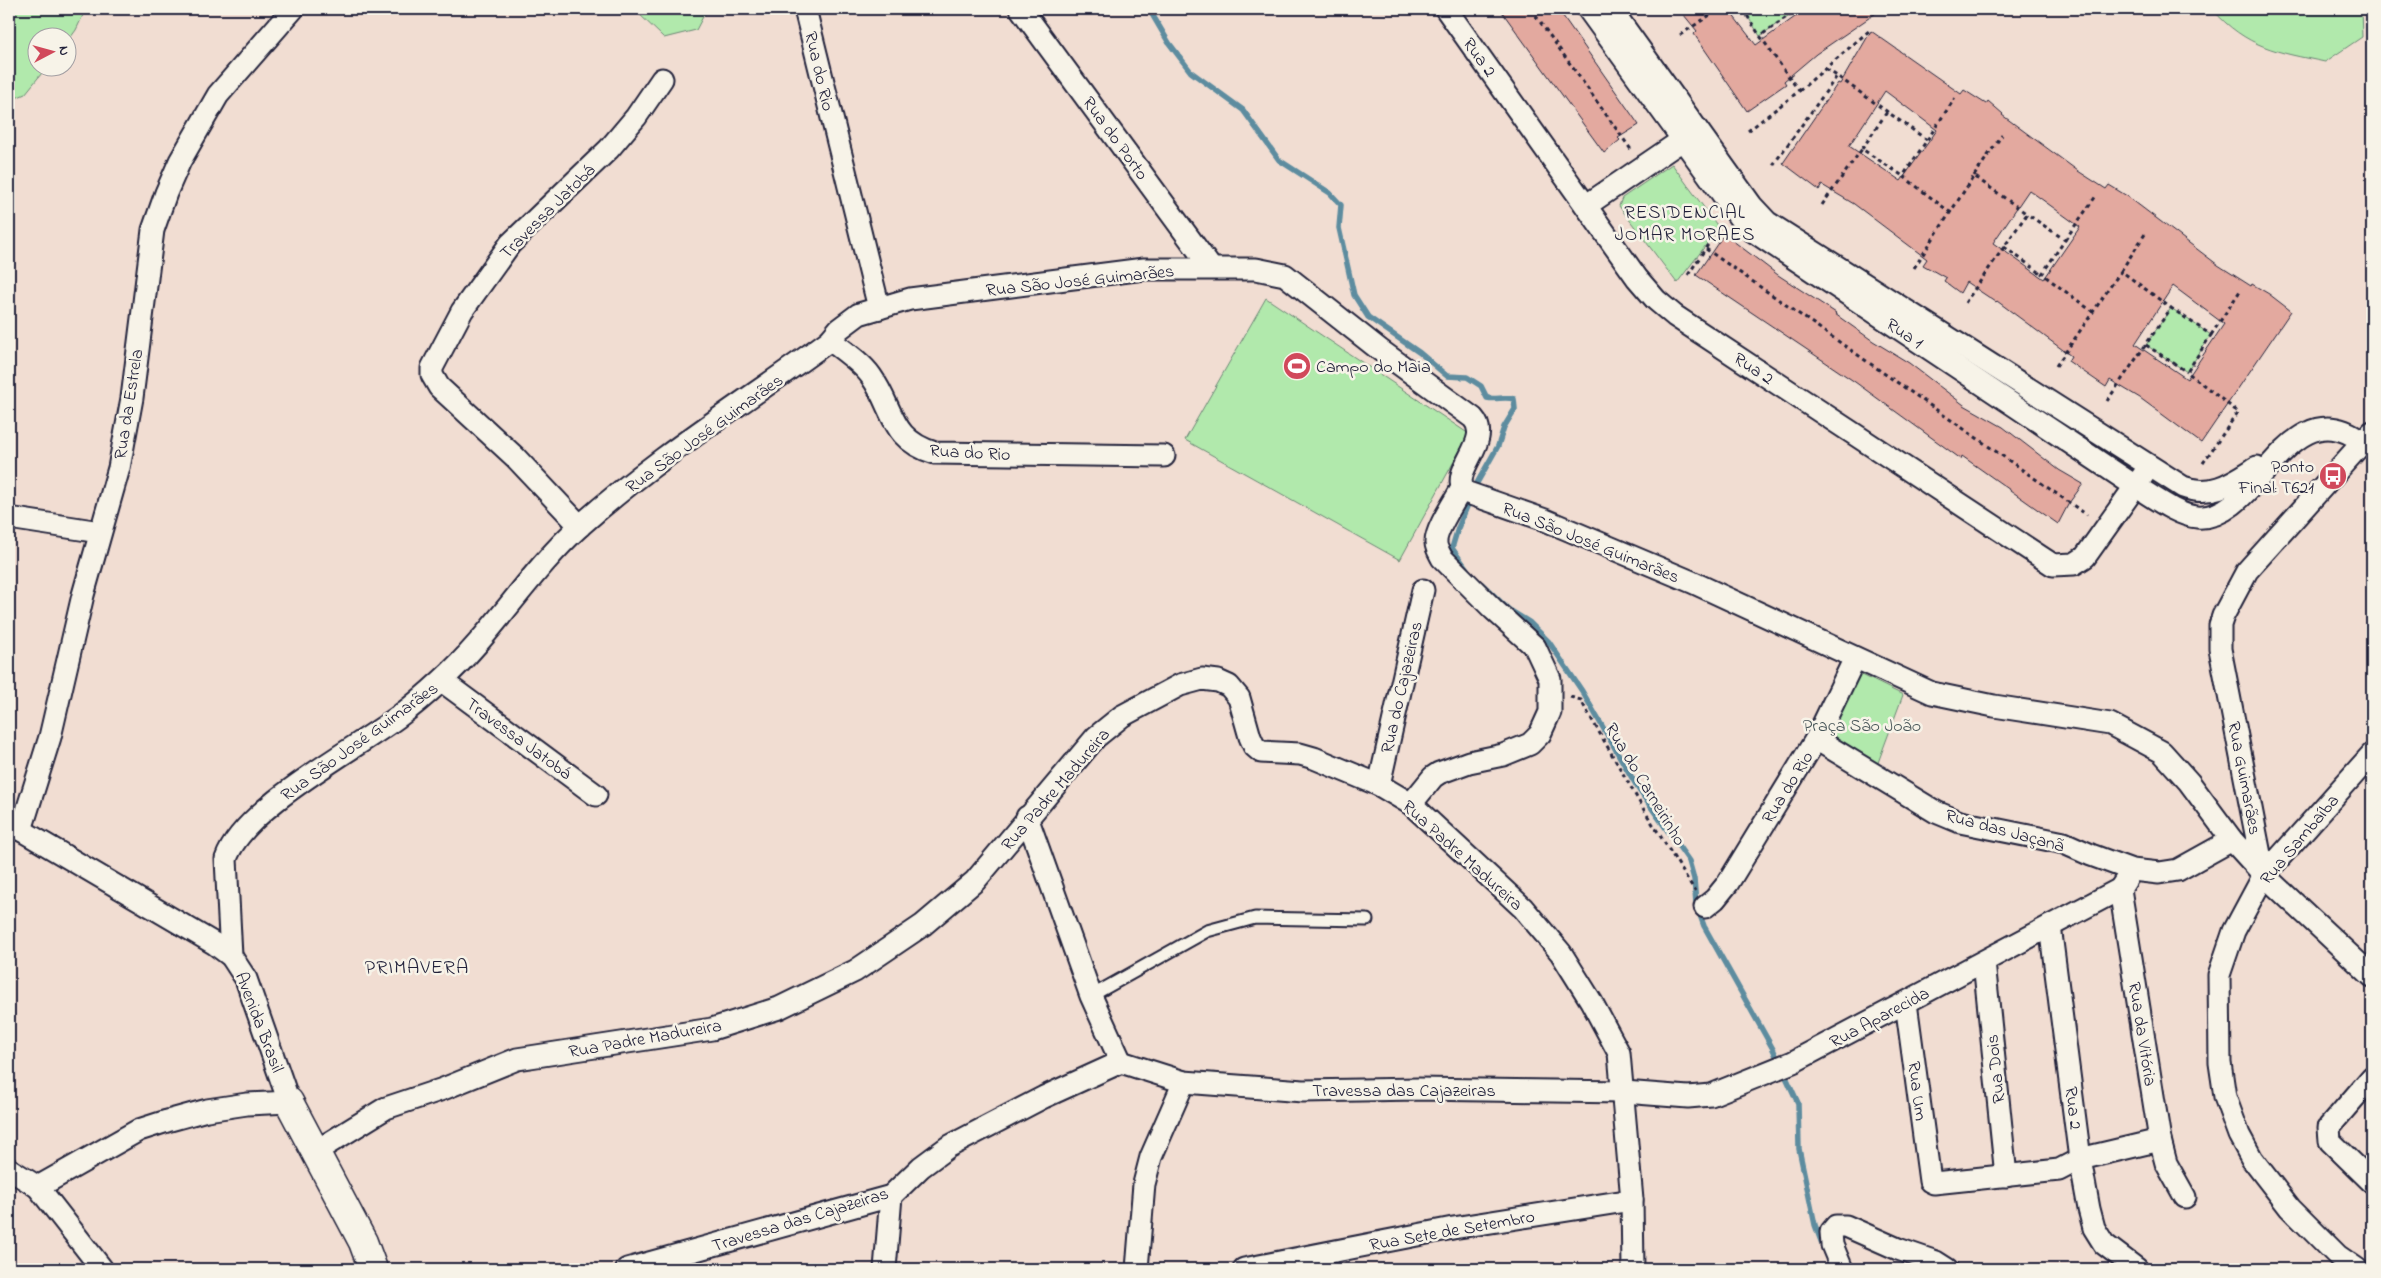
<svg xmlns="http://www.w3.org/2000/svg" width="2381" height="1278" viewBox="0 0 2381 1278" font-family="'Indie Flower',sans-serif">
  <rect width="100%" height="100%" fill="#f1ddd2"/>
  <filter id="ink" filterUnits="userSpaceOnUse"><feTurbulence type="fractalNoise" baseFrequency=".02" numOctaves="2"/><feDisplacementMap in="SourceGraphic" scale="10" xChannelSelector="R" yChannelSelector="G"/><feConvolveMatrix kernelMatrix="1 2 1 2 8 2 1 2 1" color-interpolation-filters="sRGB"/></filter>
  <g filter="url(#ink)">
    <g fill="#b1e9ac" stroke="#6a8674">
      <polygon points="9,9 86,9 76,30 68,41 68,38 38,38 38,68 46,68 25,94 9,101"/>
      <polygon points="634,9 707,9 696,30 664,38"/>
      <polygon points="1743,9 1793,9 1795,11 1760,36"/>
      <path d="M2212,9h149l1,28 -37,25c-48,-10 -78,-14 -113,-53z"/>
      <polygon points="1672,164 1719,228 1677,283 1619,206 1622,198"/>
      <polygon points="1266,298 1469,434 1400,560 1185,440"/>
      <polygon points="2171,308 2211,335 2187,372 2146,345"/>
      <polygon points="1856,672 1903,695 1876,768 1824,738"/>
    </g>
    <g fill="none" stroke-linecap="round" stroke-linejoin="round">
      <g stroke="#5d8c9f" stroke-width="5.5">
        <path d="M1149,9l20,34 22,29 52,38 36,50 51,33 11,12 -2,23 15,67 14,22 52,36 27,23 20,1 14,9 6,12c10,2 17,-2 27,1l1,10 -11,18 -6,19 -21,37 -19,45 -6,20 15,21"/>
        <polyline points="1482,584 1508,609 1529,622 1549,642 1582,691 1639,790 1689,861 1694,879 1696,904 1704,926 1773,1049 1798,1103 1799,1149 1815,1225 1824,1249"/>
      </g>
    </g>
    <g fill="#e3a99f" stroke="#22223b" fill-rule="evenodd">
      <polygon points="1500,9 1558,9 1639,125 1618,138 1620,140 1604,153"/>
      <polygon points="1679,9 1728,9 1756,45 1806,9 1882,9 1816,54 1784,81 1786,84 1747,111 1694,34 1697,31"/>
      <path d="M1871,31l90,63 3,-4 22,14 2,-3 15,13 -1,1 76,56 28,18 3,-4 18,11 91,69 33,21 1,-2 17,10 22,17 -90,132 -61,-45 -30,-18 -4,7 -38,-26 3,-5 -74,-55 -1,1 -30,-20 -6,11 -16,-12 2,-3 -23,-13 4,-6 -73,-55 -32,-19 -3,5 -36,-27 55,-80 2,1zM1885,91l52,39 -36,51 -52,-35zM2029,190l51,37 -36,52 -51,-36zM2173,286l51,38 -37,55 -52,-35z"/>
      <polygon points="1724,234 1778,275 1836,313 1835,314 1873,341 1909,363 1964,405 2003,427 2059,470 2083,484 2069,503 2058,524 1962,456 1961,459 1855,382 1696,275"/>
    </g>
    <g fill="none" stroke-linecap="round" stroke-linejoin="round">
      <defs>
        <polyline id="lane" points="1091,996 1207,931 1255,918 1367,920"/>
        <g id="street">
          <polyline points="805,9 879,308"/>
          <polyline points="1021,9 1211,268"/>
          <polyline points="1446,9 1637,278 1656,300 1675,316 2053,565 2074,564 2085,557 2149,467"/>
          <path d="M1588,9l156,215 6,5 385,257c17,10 43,30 62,31 62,5 90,-132 166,-75"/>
          <path d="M1611,9l141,197 15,16 416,265c29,11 50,-5 74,-20"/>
          <polyline points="1587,205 1694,132"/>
          <path d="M830,340c14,11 31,22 41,36 24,34 18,63 64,77l229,3"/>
          <polyline points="9,518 100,532"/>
          <polyline points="580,526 515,457 439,387 432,375 432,368 462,311 510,244 609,149 636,117 662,79"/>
          <polyline points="442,681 596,795"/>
          <polyline points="1816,739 1936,812 1960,822 2064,843 2091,855 2132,870 2159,873 2178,870 2232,840"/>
          <polyline points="1379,785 1423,590"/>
          <path d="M1411,804l22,-27 6,-4 30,-11 34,-7 27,-11 10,-10 10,-22v-33l-15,-32 -42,-38 -51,-51c-2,-4 -6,-10 -6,-15 -1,-13 19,-42 26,-55"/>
          <polyline points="1027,817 1091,996 1121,1062"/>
          <polyline points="9,823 215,944 231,956 246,979 289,1102 247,1104 207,1110 167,1121 139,1130 38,1187"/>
          <polyline points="21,830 50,737 83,595 119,468 132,398 153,230 166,193 180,161 218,95 293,9"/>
          <polyline points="2264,875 2220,649 2220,625 2223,616 2247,571 2372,432"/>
          <polyline points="2127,878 2120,889 2160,1140 2166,1163 2185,1197"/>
          <polyline points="1705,907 1715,899 1728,883 1816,739 1855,658"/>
          <polyline points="2050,926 2080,1159 2089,1209 2094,1228 2104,1244 2137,1269"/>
          <path d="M231,956l-5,-97c17,-51 128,-109 172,-142 15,-11 30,-24 43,-36 52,-47 88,-109 140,-156 77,-69 166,-124 249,-185l9,-11 20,-15 51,-15 234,-30h112l29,6 95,75 93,68c21,23 -25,53 -8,74l80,28 147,62 240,111 62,13 116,18 52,28 27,30 43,58 32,35 108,101"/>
          <polyline points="1984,962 2006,1176"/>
          <polyline points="1906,1003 1930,1181 1934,1183 2059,1170 2080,1159 2160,1140"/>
          <polyline points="2372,1077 2329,1127 2330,1141 2372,1182"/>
          <polyline points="316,1151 386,1108 443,1089 517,1059 712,1029 779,1008 855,971 923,925 975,881 1096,737 1122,716 1180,685 1202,679 1218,681 1229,686 1239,698 1250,737 1254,746 1261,752 1300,754 1314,758 1379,785 1411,804 1523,908 1561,953 1591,1001 1619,1053 1632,1200 1633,1269"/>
          <polyline points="9,1169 38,1187 102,1269"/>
          <polyline points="627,1269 891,1196 921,1167 948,1147 1044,1097 1121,1062 1184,1082 1303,1091 1418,1089 1624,1092 1688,1097 1711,1095 1793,1062 2120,889"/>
          <polyline points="885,1269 891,1196"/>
          <polyline points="1137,1269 1144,1184 1151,1157 1184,1082"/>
          <polyline points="1244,1269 1453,1228 1632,1200"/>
          <polyline points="1842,1269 1832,1245 1831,1232 1836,1226 1846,1226 1898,1249 1936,1262 1947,1269"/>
          <polyline points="2357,1269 2338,1256 2290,1208 2252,1159 2239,1135 2225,1097 2220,1063 2219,975 2234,931 2264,875 2372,754"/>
        </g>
        <polyline id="secondary" points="289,1102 363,1242 373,1269"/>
      </defs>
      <use href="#lane" stroke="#22223b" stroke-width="15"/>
      <use href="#street" stroke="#22223b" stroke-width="25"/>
      <use href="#secondary" stroke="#22223b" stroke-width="31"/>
      <g stroke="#22223b" stroke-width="3" stroke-dasharray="4 4" stroke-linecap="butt">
        <polyline points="1531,9 1632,151"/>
        <polyline points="1743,9 1760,36"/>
        <polyline points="1680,35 1719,9"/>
        <polyline points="1826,69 1837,76"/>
        <polyline points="1799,91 1870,30"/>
        <polyline points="1748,131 1799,91 1760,36 1795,11 1793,9"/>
        <polyline points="1927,140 1955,98"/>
        <polyline points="1862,149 1887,112"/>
        <polyline points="1773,165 1837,76 1927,140 1903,176 1951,213"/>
        <polyline points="1974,176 2002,135"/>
        <polyline points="1822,205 1862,149 1903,176"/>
        <polyline points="2065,240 2096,196"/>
        <polyline points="2004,247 2042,274"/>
        <polyline points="1706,249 2087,515"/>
        <polyline points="1914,268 1974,176 2027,214"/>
        <polyline points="2121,271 2145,234"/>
        <polyline points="1688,275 1719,228"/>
        <polyline points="1965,303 2027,214 2065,240 2042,274 2093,312"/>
        <polyline points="2211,335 2240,291"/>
        <polyline points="2146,345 2187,372"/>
        <polyline points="2056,366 2121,271 2171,308"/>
        <polyline points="2107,401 2171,308 2211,335 2187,372 2238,412 2201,466"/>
        <polyline points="1570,697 1581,700 1584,706 1644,810 1695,891"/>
      </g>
      <use href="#lane" stroke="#f7f3e8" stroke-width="11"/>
      <use href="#street" stroke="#f7f3e8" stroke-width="21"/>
      <use href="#secondary" stroke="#f7f3e8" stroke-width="28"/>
    </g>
  </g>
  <defs>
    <symbol id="stadium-disc" viewBox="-11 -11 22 22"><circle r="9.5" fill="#d1495b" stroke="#f7f3e8"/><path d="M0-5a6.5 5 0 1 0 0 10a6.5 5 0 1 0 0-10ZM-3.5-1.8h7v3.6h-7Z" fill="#fff"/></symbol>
    <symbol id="bus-disc" viewBox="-11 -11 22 22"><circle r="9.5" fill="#d1495b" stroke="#f7f3e8"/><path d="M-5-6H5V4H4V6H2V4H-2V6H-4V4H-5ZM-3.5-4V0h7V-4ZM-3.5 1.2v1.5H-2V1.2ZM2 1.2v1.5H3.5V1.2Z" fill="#fff"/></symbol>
  </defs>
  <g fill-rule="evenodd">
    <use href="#stadium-disc" x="1281" y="350" width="32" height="32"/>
    <use href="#bus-disc" x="2317" y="460" width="32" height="32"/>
  </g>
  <g text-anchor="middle" stroke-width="5" stroke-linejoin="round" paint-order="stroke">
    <g font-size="18" fill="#22223b" stroke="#f7f3e8">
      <text transform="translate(1480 57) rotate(54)" y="6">Rua 2</text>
      <text transform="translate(820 71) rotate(77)" y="6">Rua do Rio</text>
      <text transform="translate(1116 138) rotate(54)" y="6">Rua do Porto</text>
      <text transform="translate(547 211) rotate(-45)" y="6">Travessa Jatobá</text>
      <text transform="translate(1080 280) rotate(-6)" y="6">Rua São José Guimarães</text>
      <text transform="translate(1905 333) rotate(34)" y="6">Rua 1</text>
      <text transform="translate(1754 368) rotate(33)" y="6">Rua 2</text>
      <text transform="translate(128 404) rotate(-81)" y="6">Rua da Estrela</text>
      <text transform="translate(704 433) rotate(-36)" y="6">Rua São José Guimarães</text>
      <text transform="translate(970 452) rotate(3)" y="6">Rua do Rio</text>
      <text transform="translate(1591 542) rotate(22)" y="6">Rua São José Guimarães</text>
      <text transform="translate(1401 687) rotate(-77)" y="6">Rua do Cajazeiras</text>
      <text transform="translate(519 738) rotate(36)" y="6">Travessa Jatobá</text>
      <text transform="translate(359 741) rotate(-36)" y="6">Rua São José Guimarães</text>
      <text transform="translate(2245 778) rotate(79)" y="6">Rua Guimarães</text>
      <text transform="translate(1646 784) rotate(59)" y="6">Rua do Carneirinho</text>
      <text transform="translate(1787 787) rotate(-58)" y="6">Rua do Rio</text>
      <text transform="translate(1055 789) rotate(-49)" y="6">Rua Padre Madureira</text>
      <text transform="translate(2005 830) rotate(15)" y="6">Rua das Jaçanã</text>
      <text transform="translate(2299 839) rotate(-50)" y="6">Rua Sambaíba</text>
      <text transform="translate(1463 855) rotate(42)" y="6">Rua Padre Madureira</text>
      <text transform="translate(1879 1017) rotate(-28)" y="6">Rua Aparecida</text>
      <text transform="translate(260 1022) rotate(69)" y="6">Avenida Brasil</text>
      <text transform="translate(2143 1034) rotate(81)" y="6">Rua da Vitória</text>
      <text transform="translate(645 1038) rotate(-10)" y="6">Rua Padre Madureira</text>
      <text transform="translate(1995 1069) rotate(-96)" y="6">Rua Dois</text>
      <text x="1404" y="1096">Travessa das Cajazeiras</text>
      <text transform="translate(1918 1091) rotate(83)" y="6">Rua Um</text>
      <text transform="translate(2074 1108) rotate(83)" y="6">Rua 2</text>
      <text transform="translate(800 1219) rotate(-17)" y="6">Travessa das Cajazeiras</text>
      <text transform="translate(1452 1230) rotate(-10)" y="6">Rua Sete de Setembro</text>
    </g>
    <g font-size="18" fill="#22223b" stroke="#f7f3e8" text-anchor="start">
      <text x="1316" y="372">Campo do Maia</text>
      <text x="2314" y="472" text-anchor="end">Ponto<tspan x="2314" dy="21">Final: T621</tspan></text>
    </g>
    <g font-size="18" fill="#465457" stroke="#f7f3e8">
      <text x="1862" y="731">Praça São João</text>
    </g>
    <g font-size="19" letter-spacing="1" fill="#22223b" stroke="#f7f3e8">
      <text x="1685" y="218">RESIDENCIAL<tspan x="1685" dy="22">JOMAR MORAES</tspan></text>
    </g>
    <g font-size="20" letter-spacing="1" fill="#22223b" stroke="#f7f3e8">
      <text x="417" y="973">PRIMAVERA</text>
    </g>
  </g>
  <rect width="2381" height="1278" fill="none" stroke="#f7f3e8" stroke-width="30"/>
  <rect x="15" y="15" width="2351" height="1248" fill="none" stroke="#22223b" stroke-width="2" filter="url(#ink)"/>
  <g transform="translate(52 52) rotate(84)"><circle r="24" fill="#f7f3e8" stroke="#a29fa3"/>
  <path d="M0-4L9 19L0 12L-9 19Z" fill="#d1495b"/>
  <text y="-8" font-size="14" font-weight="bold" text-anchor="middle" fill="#22223b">N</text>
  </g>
</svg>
